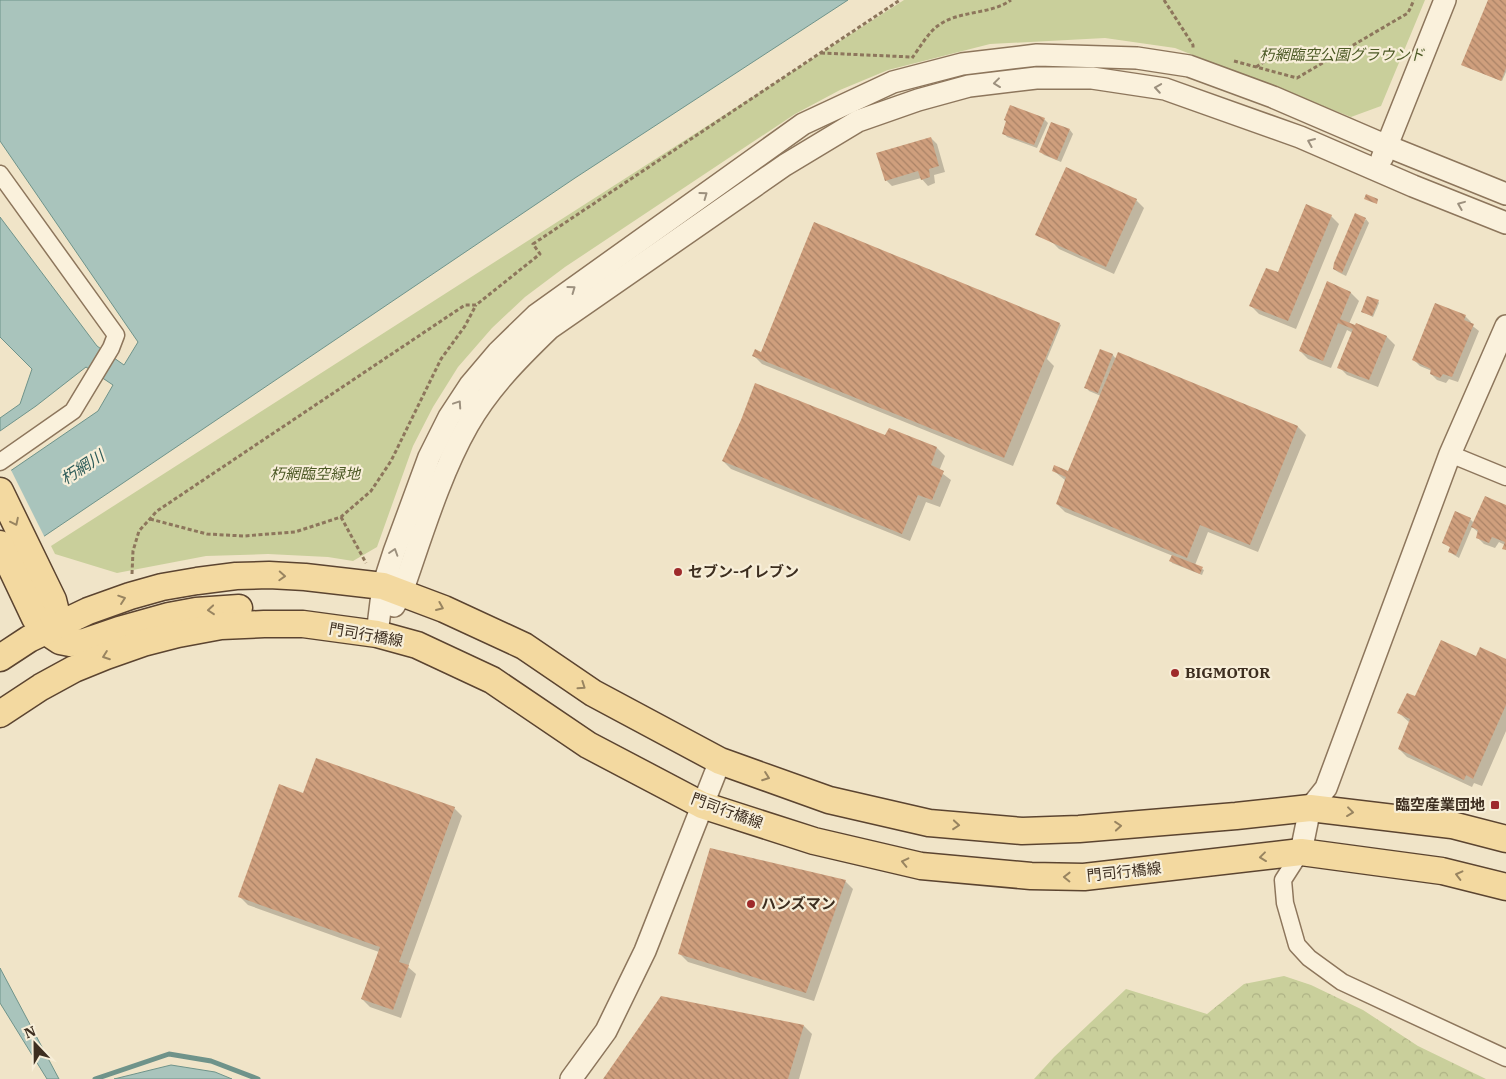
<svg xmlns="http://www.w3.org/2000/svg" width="1506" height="1079" viewBox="0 0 1506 1079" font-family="'IBM Plex Serif','Noto Sans JP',serif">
  <defs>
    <pattern id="forest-crowns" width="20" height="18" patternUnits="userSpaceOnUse" patternTransform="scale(1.25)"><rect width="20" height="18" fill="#c9cf9b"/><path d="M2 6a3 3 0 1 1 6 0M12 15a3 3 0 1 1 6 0" fill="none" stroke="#aeb285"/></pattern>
    <pattern id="building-back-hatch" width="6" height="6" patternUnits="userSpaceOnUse" patternTransform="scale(1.25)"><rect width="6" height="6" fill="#cf9f7d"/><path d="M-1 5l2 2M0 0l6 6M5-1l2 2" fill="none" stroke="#a98266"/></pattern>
  </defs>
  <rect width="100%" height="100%" fill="#f0e4c8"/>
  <polygon fill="#c9cf9b" points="904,0 1425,0 1381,106 1351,117 1175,48 1105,38 990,44 888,70 840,90 795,114 565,267 525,297 492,328 458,367 433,407 413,446 377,547 353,561 328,557 268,554 206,556 117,573 55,554 51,546"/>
  <polygon fill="url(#forest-crowns)" points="1284,976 1311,985 1363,1010 1418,1046 1486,1079 1034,1079 1054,1057 1126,989 1207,1014 1244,984"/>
  <g fill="#a9c4bc" stroke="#6f938a">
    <polygon points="0,0 848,0 575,178 0,566 0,478 98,411 113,385 86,367 36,406 0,431 0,418 20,404 32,369 0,337 0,217 97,346 124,365 138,342 0,141"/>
    <polygon points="0,968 59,1079 47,1079 0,1003"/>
    <polygon points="171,1065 215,1072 232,1079 114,1079"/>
  </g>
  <polygon fill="#f0e4c8" points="10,468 45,538 0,568 0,475"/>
  <g fill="#0003">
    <polygon points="1489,0 1506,0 1506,72 1502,81 1462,65"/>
    <polygon points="1044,119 1048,123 1037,148 1007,137 1004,133"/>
    <polygon points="1070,130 1073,134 1061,162 1044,155 1040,151"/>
    <polygon points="931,138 937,144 945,172 934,175 935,183 928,186 921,178 892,186 886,180"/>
    <polygon points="1136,200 1144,208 1114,274 1059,249 1052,242"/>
    <polygon points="1331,216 1339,224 1296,329 1259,314 1251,306"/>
    <polygon points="1366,219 1369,223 1346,276 1338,272 1334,269"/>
    <polygon points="1328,283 1351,293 1359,301 1349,324 1387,337 1395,345 1378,387 1347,375 1339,367 1353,333 1347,330 1331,368 1308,359 1300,351"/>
    <polygon points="1378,301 1379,303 1373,317 1363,312"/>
    <polygon points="1465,316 1471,322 1470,324 1479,331 1458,382 1449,379 1446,383 1437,380 1431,374 1432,371 1420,366 1414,360"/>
    <polygon points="1059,324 1061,325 1047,359 1054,366 1013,466 762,364 754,356 762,353"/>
    <polygon points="1100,351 1113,355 1116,359 1298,427 1306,435 1258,552 1208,532 1195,565 1204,570 1202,575 1172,563 1171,561 1173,556 1065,512 1057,504 1066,481 1054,471 1069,472 1101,396 1089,391 1086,387"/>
    <polygon points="889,430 937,448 945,456 939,471 951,480 940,507 926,502 910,541 731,469 723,461 886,437"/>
    <polygon points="1506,506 1506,550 1504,548 1505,545 1499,542 1495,548 1484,544 1478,538 1479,533 1472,527 1459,558 1454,555 1450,552 1451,548 1443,542 1470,519 1474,523"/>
    <polygon points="1477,657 1506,661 1506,731 1482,786 1474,783 1472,787 1407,757 1399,749 1410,723 1399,713 1416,698"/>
    <polygon points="304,794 454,808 462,816 408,967 416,974 401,1018 370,1007 362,999 379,952 248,905 240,897"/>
    <polygon points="845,881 853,889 814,1001 688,962 680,954"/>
    <polygon points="661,997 804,1026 812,1034 799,1079 605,1079"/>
  </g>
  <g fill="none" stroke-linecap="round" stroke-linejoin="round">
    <polyline stroke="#6f938a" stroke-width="5" points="95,1079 169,1054 211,1061 258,1079"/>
  </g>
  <g fill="url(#building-back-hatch)">
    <polygon points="1488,0 1506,0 1506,68 1501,81 1461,65"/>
    <polygon points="1010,105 1045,118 1034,145 1002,134 1006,121 1004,120"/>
    <polygon points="1051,122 1070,129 1057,160 1039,152"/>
    <polygon points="931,137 939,166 929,169 930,177 921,180 918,171 885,181 876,153"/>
    <polygon points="1066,167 1137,199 1106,267 1035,235"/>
    <polygon points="1366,194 1378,199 1377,204 1364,199"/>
    <polygon points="1306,204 1332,215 1288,321 1249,306 1266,268 1278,272"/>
    <polygon points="1355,213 1366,218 1342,273 1333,269 1334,263"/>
    <polygon points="814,222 1060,323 1004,458 752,356 755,349 761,352"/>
    <polygon points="1327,281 1351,292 1340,319 1355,325 1356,323 1387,336 1369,380 1337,368 1353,329 1338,323 1323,361 1299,351"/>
    <polygon points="1367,296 1379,300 1372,316 1361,312"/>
    <polygon points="1435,303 1466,315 1464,320 1474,324 1452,377 1443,374 1440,378 1430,374 1431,369 1412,360"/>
    <polygon points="1100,349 1113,354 1098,393 1084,388"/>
    <polygon points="1118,352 1298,426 1250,545 1200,525 1187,558 1056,504 1066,477 1052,471 1054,465 1068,471"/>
    <polygon points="755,383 885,435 889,428 937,447 931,465 944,471 932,500 918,495 902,534 722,461 741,420"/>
    <polygon points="1485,496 1506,505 1506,550 1502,549 1505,542 1492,537 1489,543 1476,538 1478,530 1471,527"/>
    <polygon points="1455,511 1471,518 1456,555 1448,552 1450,547 1442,543"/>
    <polygon points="1172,555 1203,567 1200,574 1169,561"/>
    <polygon points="1441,640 1476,656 1480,647 1506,659 1506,705 1473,779 1466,775 1464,780 1398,749 1410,719 1397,713 1407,693 1415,696"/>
    <polygon points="316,758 455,807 399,962 409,965 393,1010 361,999 380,947 238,897 279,784 303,793"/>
    <polygon points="710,848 846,880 806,993 678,954"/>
    <polygon points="661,996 804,1025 788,1079 603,1079"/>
  </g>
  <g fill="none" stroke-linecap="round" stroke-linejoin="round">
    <defs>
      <g id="minor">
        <polyline points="0,174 116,335 111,348 73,411 0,462"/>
        <polyline points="1450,454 1506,477"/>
        <polyline points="1301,852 1283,880 1285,903 1297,945 1309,958 1342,982 1506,1058"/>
      </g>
      <g id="tertiary">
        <polyline points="1382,158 1445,0"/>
        <path d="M394,606l8,-14c19,-54 38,-118 66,-167 21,-37 51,-67 81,-96l236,-164 73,-44 60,-21 51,-14 67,-8h56l73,11 135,48 113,49 93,37"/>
        <polyline points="377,634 383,586 394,552 429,457 449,417 470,385 498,352 536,315 803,124 893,82 962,64 1037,55 1137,58 1189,66 1273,97 1387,146 1506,194"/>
        <polyline points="1301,852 1310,808 1326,788 1450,454 1506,326"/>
        <polyline points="571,1079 606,1031 645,951 720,761"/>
      </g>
      <g id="primary">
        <polyline points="0,491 53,600 59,624 60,640"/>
        <polyline points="0,544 35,618 45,631 60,641 70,643 84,642 119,630 169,616 196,611 239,608"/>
        <polyline points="0,658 29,639 88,611 130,596 162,587 197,581 236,576 269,575 305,577 383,586 444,609 524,646 593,693 720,761 829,800 929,823 1022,831 1079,829 1236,816 1310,808 1452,825 1506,839"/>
        <polyline points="0,714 41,687 74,669 106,656 143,643 178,634 221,626 264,624 303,624 377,634 417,645 492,680 588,745 702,805 814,841 921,866 1031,876 1084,877 1301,852 1442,871 1506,887"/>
      </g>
    </defs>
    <use href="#minor" stroke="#8d765c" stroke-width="19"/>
    <use href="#tertiary" stroke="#8d765c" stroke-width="24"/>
    <use href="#primary" stroke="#5b4430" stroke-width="29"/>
    <g stroke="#8d765c" stroke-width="3" stroke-dasharray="4 2.5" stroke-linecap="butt">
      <polyline points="1164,0 1193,45 1193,48"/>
      <polyline points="821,53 912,57"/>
      <path d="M912,58c7,-9 17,-27 27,-33 21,-15 51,-10 72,-25"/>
      <polyline points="1234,61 1297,78 1408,13 1414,0"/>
      <polyline points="1256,67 1287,47"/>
      <polyline points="341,517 366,563"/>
      <polyline points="150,519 207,534 244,536 295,532 341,517 371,491 391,461 441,359 465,326 476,305"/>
      <polyline points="132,574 133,551 139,531 157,511 465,305 476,305 540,254 533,244 900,0"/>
    </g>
    <use href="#minor" stroke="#faf1dc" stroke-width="16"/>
    <use href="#tertiary" stroke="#faf1dc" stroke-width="21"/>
    <use href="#primary" stroke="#f3d9a0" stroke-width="26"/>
  </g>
  <defs><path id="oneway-chevron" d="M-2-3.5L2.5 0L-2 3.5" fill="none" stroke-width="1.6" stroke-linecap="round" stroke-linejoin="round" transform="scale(1.25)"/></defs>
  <g stroke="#9c907e">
    <use href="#oneway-chevron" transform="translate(997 83) rotate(173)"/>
    <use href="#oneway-chevron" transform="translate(1158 88) rotate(-171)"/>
    <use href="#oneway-chevron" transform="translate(1311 142) rotate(-157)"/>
    <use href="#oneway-chevron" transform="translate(704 195) rotate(-36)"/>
    <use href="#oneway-chevron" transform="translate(1461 205) rotate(-158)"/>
    <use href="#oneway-chevron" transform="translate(572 289) rotate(-36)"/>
    <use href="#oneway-chevron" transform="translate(458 404) rotate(-56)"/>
    <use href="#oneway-chevron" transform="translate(394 552) rotate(-72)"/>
  </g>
  <g stroke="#988460">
    <use href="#oneway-chevron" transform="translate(15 522) rotate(64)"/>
    <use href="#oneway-chevron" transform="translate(282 576) rotate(3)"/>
    <use href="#oneway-chevron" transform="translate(122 599) rotate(-19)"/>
    <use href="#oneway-chevron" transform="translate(440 607) rotate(23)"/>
    <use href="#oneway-chevron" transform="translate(211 610) rotate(175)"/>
    <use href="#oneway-chevron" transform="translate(106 656) rotate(160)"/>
    <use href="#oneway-chevron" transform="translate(582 686) rotate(34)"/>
    <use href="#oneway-chevron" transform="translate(766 777) rotate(20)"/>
    <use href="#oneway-chevron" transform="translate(1350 812) rotate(7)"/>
    <use href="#oneway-chevron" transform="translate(956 825) rotate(5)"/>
    <use href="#oneway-chevron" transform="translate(1118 826) rotate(-5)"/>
    <use href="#oneway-chevron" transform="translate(1263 857) rotate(173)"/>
    <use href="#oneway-chevron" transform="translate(905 862) rotate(-167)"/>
    <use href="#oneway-chevron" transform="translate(1459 875) rotate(-166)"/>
    <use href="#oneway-chevron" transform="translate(1067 877) rotate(-179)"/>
  </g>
  <g fill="#9e2a2b" stroke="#f7eed8" stroke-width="2">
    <circle cx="678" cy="572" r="5"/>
    <circle cx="1175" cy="673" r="5"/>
    <rect x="1490" y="800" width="10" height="10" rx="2.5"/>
    <circle cx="751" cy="904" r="5"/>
  </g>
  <g text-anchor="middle" stroke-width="4.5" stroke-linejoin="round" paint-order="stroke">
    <g font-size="15" font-style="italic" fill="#4d5a26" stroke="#f7eed8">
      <text x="1342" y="60">朽網臨空公園グラウンド</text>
      <text x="315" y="479">朽網臨空緑地</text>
    </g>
    <g font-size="15" font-weight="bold" fill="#3d2e20" stroke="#f7eed8" text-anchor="start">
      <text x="688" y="577">セブン-イレブン</text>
      <text x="1185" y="678">BIGMOTOR</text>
      <text x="1485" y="810" text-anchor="end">臨空産業団地</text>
      <text x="761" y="909">ハンズマン</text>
    </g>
    <g font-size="15" fill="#3d2e20" stroke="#f7eed8">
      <text transform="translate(366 635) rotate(10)" y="5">門司行橋線</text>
      <text transform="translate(727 811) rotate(20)" y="5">門司行橋線</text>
      <text transform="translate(1124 872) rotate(-6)" y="5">門司行橋線</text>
    </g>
    <g font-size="16" font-style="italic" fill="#2f5d5a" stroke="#f7eed8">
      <text transform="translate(82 467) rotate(-33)" y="6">朽網川</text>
    </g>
  </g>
  <g transform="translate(35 1044) rotate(338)" stroke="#f7eed8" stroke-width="4" paint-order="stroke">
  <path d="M0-4L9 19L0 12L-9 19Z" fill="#3d2e20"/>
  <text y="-8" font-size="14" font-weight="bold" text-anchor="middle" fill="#3d2e20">N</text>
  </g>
</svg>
